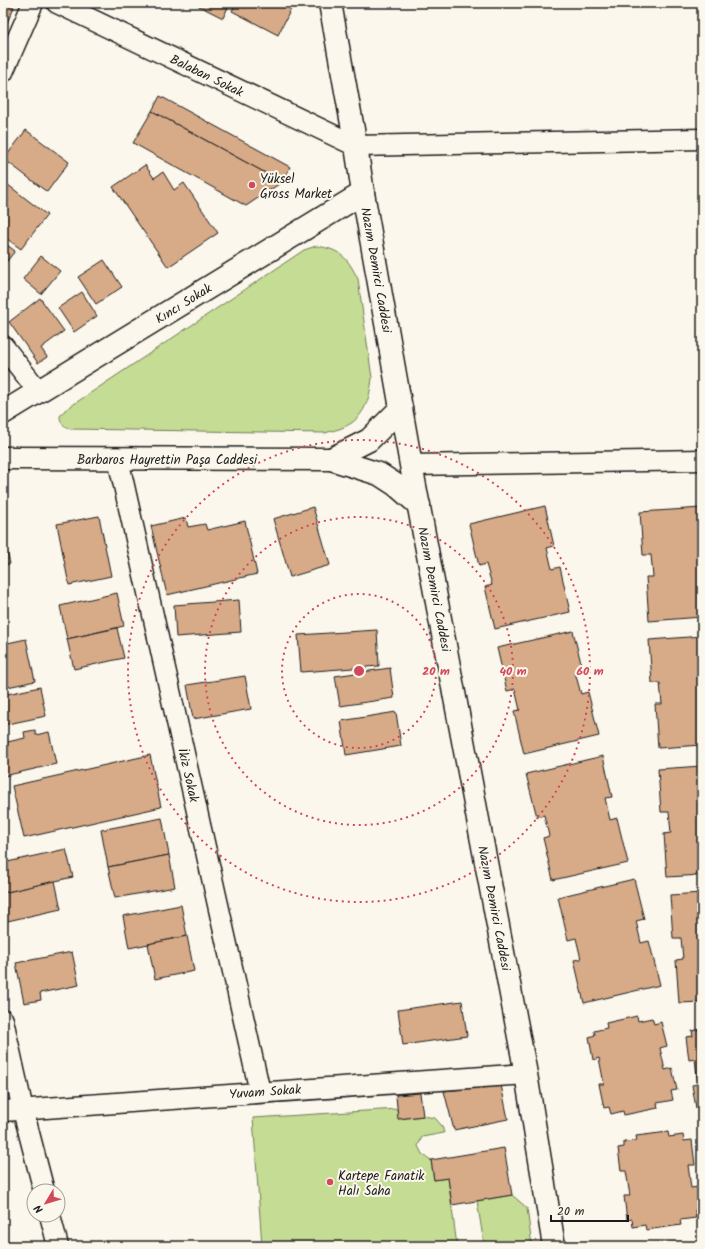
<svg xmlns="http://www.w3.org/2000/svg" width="705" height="1249" viewBox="0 0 705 1249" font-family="Kalam,sans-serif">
  <rect width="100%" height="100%" fill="#fbf7ec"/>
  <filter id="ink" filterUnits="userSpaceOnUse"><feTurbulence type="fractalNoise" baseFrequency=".025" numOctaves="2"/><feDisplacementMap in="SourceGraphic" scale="8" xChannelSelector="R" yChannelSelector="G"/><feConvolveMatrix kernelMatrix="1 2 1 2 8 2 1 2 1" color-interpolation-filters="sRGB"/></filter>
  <g filter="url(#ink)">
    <g fill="#c4dc93" stroke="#707c58">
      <path d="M316,246c24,3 31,11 42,33l14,99c-2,20 -8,41 -28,49 -6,3 -13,4 -19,6l-255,-4c-6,-3 -10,-5 -10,-13l5,-6 239,-160z"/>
      <polygon points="397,1109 399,1119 423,1116 435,1118 442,1126 444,1133 422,1137 418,1146 422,1154 431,1160 434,1180 448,1178 457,1246 262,1246 253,1118"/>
      <polygon points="512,1195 527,1208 532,1246 472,1246 472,1245 484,1244 477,1201"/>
      <polygon points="702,1241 702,1246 633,1246 633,1244"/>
    </g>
    <g fill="#d7aa88" stroke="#1c1c1c">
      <polygon points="3,3 14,7 3,32"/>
      <polygon points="193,3 230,3 223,18"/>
      <polygon points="236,3 294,3 278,35 232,11"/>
      <polygon points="160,96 290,167 282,182 152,111"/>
      <polygon points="152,111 282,182 246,206 133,143"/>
      <polygon points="26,130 69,162 47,192 4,159"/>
      <polygon points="145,165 154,178 163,172 174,190 184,183 218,233 168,267 113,187"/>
      <polygon points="3,181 47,215 21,249 3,236"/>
      <polygon points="3,242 15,251 3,266"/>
      <polygon points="41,256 60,271 41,294 23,279"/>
      <polygon points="104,260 122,287 96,304 78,277"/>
      <polygon points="82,292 97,316 74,332 58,308"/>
      <polygon points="40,298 64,331 41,348 47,357 38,363 9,322"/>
      <polygon points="545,506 554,546 547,548 552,569 560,567 570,612 495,629 485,587 492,585 486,564 479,566 469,524"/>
      <polygon points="313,507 330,565 290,577 273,519"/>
      <polygon points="702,508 702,617 649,621 646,577 653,577 651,555 643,555 640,512"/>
      <polygon points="99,516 111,576 69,585 57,524"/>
      <polygon points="186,518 188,527 205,524 207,530 245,521 257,574 167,595 151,526"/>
      <polygon points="3,534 10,564 3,565"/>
      <polygon points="117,593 124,626 67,639 60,606"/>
      <polygon points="239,600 241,632 176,637 174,605"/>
      <polygon points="117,628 124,658 74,669 67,639"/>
      <polygon points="377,630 379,666 301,672 298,635"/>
      <polygon points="573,631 583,671 575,672 581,694 588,692 599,736 524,754 514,711 520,710 515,689 507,691 497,648"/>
      <polygon points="702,636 702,745 658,748 655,704 662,704 660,683 652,683 649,640"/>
      <polygon points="26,639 35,681 3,688 3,644"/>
      <polygon points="390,668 394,698 340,706 335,676"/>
      <polygon points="245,676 251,709 193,719 187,685"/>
      <polygon points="40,687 46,716 3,725 3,695"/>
      <polygon points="396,712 401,746 346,755 341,721"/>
      <polygon points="35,730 36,735 49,732 56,764 4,776 3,743 25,738 24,732"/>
      <polygon points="150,755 161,807 24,838 12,786"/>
      <polygon points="603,756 612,797 605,798 610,820 617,818 628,863 553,880 543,838 549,836 544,815 537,817 526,774"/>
      <polygon points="702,766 702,875 667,877 664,834 671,833 669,812 661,812 658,769"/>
      <polygon points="162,818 169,855 108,867 101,830"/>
      <polygon points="66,849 73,877 3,893 3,863"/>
      <polygon points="169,855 175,887 115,898 108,867"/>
      <polygon points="634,879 644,919 636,921 641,943 649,941 660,985 584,1003 574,960 581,959 576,938 568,940 558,897"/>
      <polygon points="55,881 61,909 3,922 3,893"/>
      <polygon points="702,893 702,1002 679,1003 676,960 683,959 681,938 673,938 670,895"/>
      <polygon points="181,905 187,936 129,948 123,916"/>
      <polygon points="187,936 194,971 155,979 148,944"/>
      <polygon points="72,952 79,985 40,993 41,1000 24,1003 16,963"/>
      <polygon points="462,1001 467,1036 403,1045 398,1010"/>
      <polygon points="637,1016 638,1021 652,1018 654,1024 661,1022 667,1046 660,1048 665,1070 672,1068 677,1090 671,1091 673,1100 657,1103 658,1108 624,1115 623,1111 611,1114 609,1107 604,1108 599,1084 604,1084 599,1058 593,1060 589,1037 595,1035 594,1031 607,1028 606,1023"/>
      <polygon points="702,1029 702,1115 701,1108 696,1108 692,1085 698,1084 695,1059 689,1060 686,1037 693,1036 692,1031"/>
      <polygon points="501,1085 508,1119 454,1130 444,1091"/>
      <polygon points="420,1093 423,1116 398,1119 396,1095"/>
      <polygon points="668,1132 669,1137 683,1135 684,1141 692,1140 695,1165 688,1165 691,1188 698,1187 701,1209 695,1210 696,1218 680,1220 681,1225 646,1230 645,1225 633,1227 632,1219 627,1220 624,1196 630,1196 626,1171 621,1171 618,1148 624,1147 624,1142 637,1141 636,1136"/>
      <polygon points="700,1147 702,1147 701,1170"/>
      <polygon points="504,1148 512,1195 452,1205 448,1178 434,1180 431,1160"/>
      <polygon points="633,1244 633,1246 601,1246"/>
    </g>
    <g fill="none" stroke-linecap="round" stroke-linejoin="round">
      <defs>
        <g id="street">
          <polyline points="57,3 356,146 702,139"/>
          <polyline points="3,72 33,3"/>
          <polyline points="3,346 39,392"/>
          <polyline points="118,459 260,1092"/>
          <polyline points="411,465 702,460"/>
          <polyline points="3,1020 23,1110 44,1191"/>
          <polyline points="3,1111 526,1074"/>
          <polyline points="50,1215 58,1246"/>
        </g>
        <g id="secondary">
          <polyline points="330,3 356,146 363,193 411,465 526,1074 554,1246"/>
          <polyline points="3,413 363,193"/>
          <polyline points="3,458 331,459 379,474 396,485 419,505"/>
          <polyline points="331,459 369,440 401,408"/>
        </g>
      </defs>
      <use href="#street" stroke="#1c1c1c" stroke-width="23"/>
      <use href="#secondary" stroke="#1c1c1c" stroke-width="25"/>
      <use href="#street" stroke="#fbf7ec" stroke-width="20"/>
      <use href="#secondary" stroke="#fbf7ec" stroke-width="22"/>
    </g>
  </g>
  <g fill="none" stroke="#d1495b" stroke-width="2" stroke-dasharray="2 4">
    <circle cx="359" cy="671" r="77"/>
    <circle cx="359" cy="671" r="154"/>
    <circle cx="359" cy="671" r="231"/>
  </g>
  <g fill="#d1495b" stroke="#fbf7ec" stroke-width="1.5">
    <circle cx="252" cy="185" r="4"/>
    <circle cx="330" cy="1182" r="4"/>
  </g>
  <g text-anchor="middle" stroke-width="4" stroke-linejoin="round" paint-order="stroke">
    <g font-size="13" fill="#1c1c1c" stroke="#fbf7ec">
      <text transform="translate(207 75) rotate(26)" y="5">Balaban Sokak</text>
      <text transform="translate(377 270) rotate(80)" y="5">Nazım Demirci Caddesi</text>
      <text transform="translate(183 303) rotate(-32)" y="5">Kıncı Sokak</text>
      <text x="167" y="464">Barbaros Hayrettin Paşa Caddesi</text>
      <text transform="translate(435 589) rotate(79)" y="5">Nazım Demirci Caddesi</text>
      <text transform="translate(189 775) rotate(77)" y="5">İkiz Sokak</text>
      <text transform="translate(495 908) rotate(79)" y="5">Nazım Demirci Caddesi</text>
      <text transform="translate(265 1091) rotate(-4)" y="5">Yuvam Sokak</text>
    </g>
    <g font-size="13" fill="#1c1c1c" stroke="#fbf7ec" text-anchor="start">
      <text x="260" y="183">Yüksel<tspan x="260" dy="15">Gross Market</tspan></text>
      <text x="338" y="1180">Kartepe Fanatik<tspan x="338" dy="15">Halı Saha</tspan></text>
    </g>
  </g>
  <circle cx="359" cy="671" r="6" fill="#d1495b" stroke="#fbf7ec" stroke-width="2"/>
  <g font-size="12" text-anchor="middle" font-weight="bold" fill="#d1495b" stroke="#fbf7ec" stroke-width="4" stroke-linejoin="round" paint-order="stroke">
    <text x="436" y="675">20 m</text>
    <text x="513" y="675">40 m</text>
    <text x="590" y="675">60 m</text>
  </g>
  <rect width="705" height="1249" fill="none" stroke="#fbf7ec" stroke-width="16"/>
  <rect x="8" y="8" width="689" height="1233" fill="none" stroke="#1c1c1c" stroke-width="1.5" filter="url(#ink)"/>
  <g transform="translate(46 1203) rotate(232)"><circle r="19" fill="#fbf7ec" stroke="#a29f99"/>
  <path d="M0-3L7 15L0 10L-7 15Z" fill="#d1495b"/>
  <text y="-6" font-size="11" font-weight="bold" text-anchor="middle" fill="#1c1c1c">N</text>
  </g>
  <path d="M551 1215v6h77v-6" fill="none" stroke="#1c1c1c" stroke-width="2"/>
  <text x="557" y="1215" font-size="12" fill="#1c1c1c" stroke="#fbf7ec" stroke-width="3" paint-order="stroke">20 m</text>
</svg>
